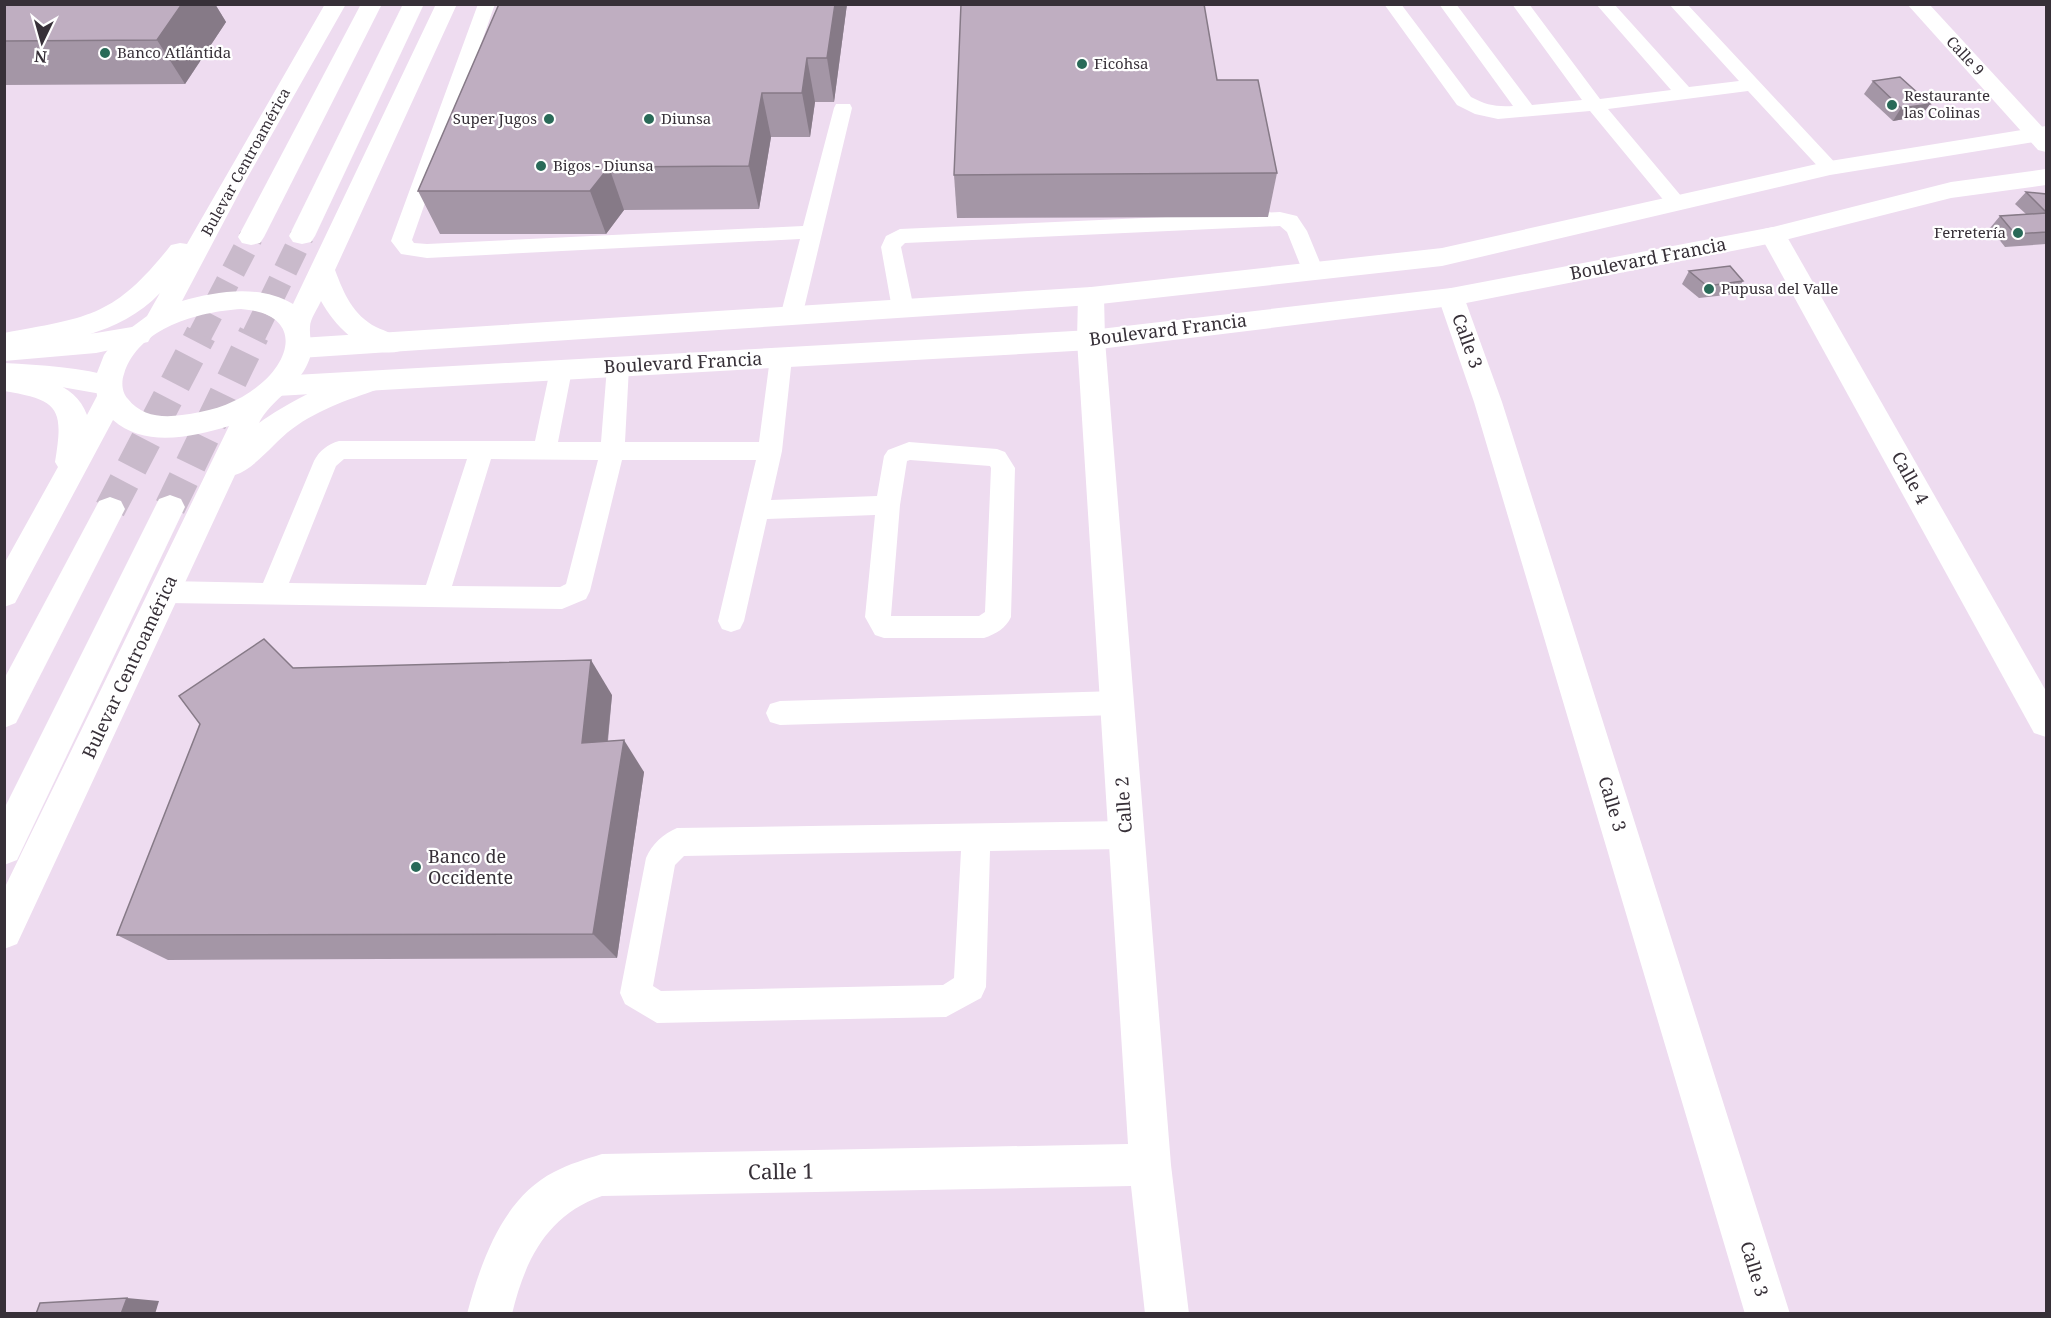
<svg xmlns="http://www.w3.org/2000/svg" width="2051" height="1318" viewBox="0 0 2051 1318" font-family="'Noto Serif',serif">
  <rect width="100%" height="100%" fill="#eedcf0"/>
  <g fill="none" stroke-linecap="round" stroke-linejoin="round">
    <g stroke="#c9bacb" stroke-width="24" stroke-dasharray="24 12" stroke-linecap="butt">
      <polyline points="200,335 251,237"/>
      <polyline points="254,335 302,236"/>
    </g>
    <g stroke="#c9bacb" stroke-width="31" stroke-dasharray="31 16" stroke-linecap="butt">
      <polyline points="170,507 254,334"/>
      <polyline points="110,509 201,334"/>
    </g>
    <g fill="#fff" fill-rule="evenodd">
      <polygon points="478,4 495,4 412,240 414,243 427,244 803,226 834,108 836,104 850,104 852,108 802,317 799,322 791,325 783,322 780,317 800,239 427,258 401,254 391,241"/>
      <path d="M1384,4h17l70,93c15,8 25,10 42,9l-74,-102h17l76,101 50,-5 -70,-96h17l71,95 71,-9 -75,-86h18l75,83 50,-6 -70,-77h18l153,164 -3,4h-14l-75,-81 -140,18 79,94 -3,5 -7,1 -7,-1 -80,-97 -92,8 -23,-5 -18,-9z"/>
      <polygon points="1280,212 1297,216 1307,231 1324,272 1321,277 1313,279 1305,277 1287,232 1280,226 905,243 901,247 914,309 911,314 903,316 895,314 892,309 881,247 886,236 900,229"/>
      <path d="M781,350l8,2 3,6 -10,93 -11,49 106,-4 7,-40 4,-6 21,-8 88,7 8,3 10,16 -4,149c-5,11 -15,17 -27,21h-100l-9,-3 -10,-18 10,-102 -108,4 -23,102 -4,8 -9,3 -9,-3 -4,-8 38,-161h-134l-32,131 -4,8 -24,10 -396,-6 -9,-3 -4,-8 4,-8 9,-3 97,2 51,-122c5,-10 14,-17 25,-20h196l15,-71 3,-6 8,-2 8,2 3,6 -14,72h43l6,-75 3,-6 8,-2 8,2 3,6 -4,75h134l11,-84 3,-6zM344,459h123l-41,126 -137,-2 47,-117zM491,459l107,1 -32,124 -6,3 -108,-1zM910,460l80,6 1,2 -6,144 -6,4h-88l9,-111 7,-44z"/>
      <polygon points="1117,691 1127,695 1131,703 1127,711 1117,715 780,725 770,722 766,713 770,704 780,701"/>
      <path d="M1126,821l10,4 5,10 -5,10 -10,4 -136,2 -4,136 -5,11 -35,19 -289,6 -32,-19 -5,-11 26,-135c6,-14 17,-24 31,-30zM961,851l-7,127 -11,7 -282,6 -8,-5 22,-121 9,-9z"/>
    </g>
    <g fill="#fff" fill-rule="evenodd">
      <polygon points="1907,4 1929,4 2046,131 2046,152 2038,150"/>
      <polygon points="1773,227 1782,229 1786,235 2046,691 2046,737 2034,733 1760,235 1764,229"/>
      <path d="M1091,287l9,3 4,6 1,44 66,825 18,149h-44l-14,-128 -529,10c-55,19 -77,64 -90,118h-45c14,-53 36,-116 87,-142 15,-8 32,-13 48,-18l526,-10 -51,-804 1,-44 4,-6z"/>
      <polygon points="1451,288 1460,291 1464,297 1502,402 1790,1314 1745,1314 1474,402 1438,297 1442,291"/>
    </g>
    <g fill="#fff" fill-rule="evenodd">
      <polygon points="2046,126 2046,140 1830,175 1442,266 1091,305 300,358 290,355 286,348 290,341 300,338 1091,287 1442,248 1830,161"/>
      <polygon points="2046,169 2046,185 1951,198 1773,243 1451,306 1091,350 277,396 267,393 263,386 267,379 277,376 1091,330 1451,288 1773,227 1951,182"/>
      <polygon points="138,326 148,328 152,335 148,342 96,353 4,361 4,341 96,333"/>
      <path d="M4,363c38,2 77,4 113,15l4,7 -4,7 -10,3 -57,-10 -46,-2z"/>
    </g>
    <g fill="#fff" fill-rule="evenodd">
      <path d="M325,4h21l-100,176 -64,121c35,-10 78,-17 111,3l143,-300h21l-122,266c9,24 18,45 41,57 10,5 22,7 28,17l-4,7c-32,9 -65,-24 -79,-50 -3,7 -11,18 -11,26 -1,16 6,21 -4,40 -12,23 -36,34 -47,56 24,-18 97,-59 126,-50l4,7 -4,7c-32,11 -65,21 -93,42 -18,13 -37,40 -57,46l-218,469 -13,5v-60l225,-463c-36,11 -85,22 -116,-6l-98,183 -11,4v-43l54,-97 -3,-5c9,-54 4,-62 -51,-71v-20c31,5 71,10 83,44l10,-19 -2,-18 9,-23 12,-16 31,-23 13,-23c-41,43 -100,49 -156,59v-19c86,-16 110,-16 167,-88l9,-2 7,1zM241,309c65,5 51,56 9,83 -21,14 -43,20 -68,23 -20,3 -41,1 -54,-16 -6,-6 -7,-17 -4,-25 15,-47 74,-62 117,-65z"/>
      <polygon points="361,4 382,4 264,237 260,243 251,245 242,243 238,237"/>
      <polygon points="403,4 424,4 315,236 311,242 302,244 293,242 289,236"/>
      <polygon points="170,495 181,499 185,507 17,860 4,865 4,809 159,499"/>
      <polygon points="110,497 121,501 125,509 16,723 4,728 4,679 99,501"/>
    </g>
  </g>
  <g fill="#a496a6">
    <polygon points="4,4 215,4 226,22 185,84 4,85"/>
    <polygon points="499,4 847,4 834,102 815,102 810,137 771,137 759,209 624,210 606,234 440,234 418,191"/>
    <polygon points="1217,80 1277,173 1268,217 957,218 954,175"/>
    <polygon points="1873,81 1930,104 1921,116 1893,121 1864,94"/>
    <polygon points="2026,192 2046,194 2046,244 2005,247 1990,228 2000,216 2026,214 2015,204"/>
    <polygon points="1689,271 1743,281 1735,294 1699,298 1682,284"/>
    <polygon points="293,668 612,695 608,741 644,772 617,958 168,960 117,935"/>
  </g>
  <g fill="#867a87">
    <polygon points="182,4 215,4 226,22 185,84 157,40"/>
    <polygon points="835,4 847,4 834,102 827,58"/>
    <polygon points="807,58 815,102 810,137 802,93"/>
    <polygon points="762,93 771,137 759,209 749,166"/>
    <polygon points="1930,104 1921,116 1893,121 1901,108"/>
    <polygon points="609,167 624,210 606,234 590,191"/>
    <polygon points="591,660 612,695 604,775 582,743"/>
    <polygon points="624,740 644,772 617,958 593,934"/>
    <polygon points="127,1298 159,1301 155,1314 121,1314"/>
  </g>
  <g fill="#bfaec1" stroke="#867a87" stroke-width="1.5">
    <polygon points="4,4 182,4 157,40 4,41"/>
    <polygon points="499,4 835,4 827,58 807,58 802,93 762,93 749,166 609,167 590,191 418,191"/>
    <polygon points="961,4 1204,4 1217,80 1258,80 1277,173 954,175"/>
    <polygon points="1900,77 1930,104 1901,108 1873,81"/>
    <polygon points="2026,192 2046,194 2046,212"/>
    <polygon points="2046,213 2046,232 2015,234 2000,216"/>
    <polygon points="1730,266 1743,281 1707,286 1689,271"/>
    <polygon points="264,639 293,668 591,660 582,743 624,740 593,934 117,935 200,724 179,696"/>
    <polygon points="127,1298 121,1314 36,1314 40,1303"/>
  </g>
  <g fill="#296a58" stroke="#fff" stroke-width="2">
    <circle cx="105" cy="53" r="6"/>
    <circle cx="1082" cy="64" r="6"/>
    <circle cx="1892" cy="105" r="6"/>
    <circle cx="549" cy="119" r="6"/>
    <circle cx="649" cy="119" r="6"/>
    <circle cx="541" cy="166" r="6"/>
    <circle cx="2018" cy="233" r="6"/>
    <circle cx="1709" cy="289" r="6"/>
    <circle cx="416" cy="867" r="6"/>
  </g>
  <g text-anchor="middle" stroke-width="4.5" stroke-linejoin="round" paint-order="stroke">
    <g font-size="15" fill="#373038" stroke="#fff" text-anchor="start">
      <text x="117" y="58">Banco Atlántida</text>
      <text x="1094" y="69">Ficohsa</text>
      <text x="1904" y="101">Restaurante<tspan x="1904" dy="17">las Colinas</tspan></text>
      <text x="537" y="124" text-anchor="end">Super Jugos</text>
      <text x="661" y="124">Diunsa</text>
      <text x="553" y="171">Bigos - Diunsa</text>
      <text x="2006" y="238" text-anchor="end">Ferretería</text>
      <text x="1721" y="294">Pupusa del Valle</text>
    </g>
    <g font-size="15" fill="#373038" stroke="#fff">
      <text transform="translate(1965 56) rotate(47)" y="5">Calle 9</text>
      <text transform="translate(246 162) rotate(-61)" y="5">Bulevar Centroamérica</text>
    </g>
    <g font-size="18" fill="#373038" stroke="#fff">
      <text transform="translate(1648 259) rotate(-11)" y="6">Boulevard Francia</text>
      <text transform="translate(1168 330) rotate(-7)" y="6">Boulevard Francia</text>
      <text transform="translate(1467 341) rotate(70)" y="6">Calle 3</text>
      <text transform="translate(683 363) rotate(-3)" y="6">Boulevard Francia</text>
      <text transform="translate(1910 478) rotate(61)" y="6">Calle 4</text>
      <text transform="translate(130 667) rotate(-65)" y="6">Bulevar Centroamérica</text>
      <text transform="translate(1612 804) rotate(73)" y="6">Calle 3</text>
      <text transform="translate(1124 805) rotate(-94)" y="6">Calle 2</text>
      <text transform="translate(1754 1269) rotate(73)" y="6">Calle 3</text>
    </g>
    <g font-size="18" fill="#373038" stroke="#fff" text-anchor="start">
      <text x="428" y="863">Banco de<tspan x="428" dy="21">Occidente</tspan></text>
    </g>
    <g font-size="21" fill="#373038" stroke="#fff">
      <text transform="translate(781 1172) rotate(-1)" y="7">Calle 1</text>
    </g>
  </g>
  <rect width="2051" height="1318" fill="none" stroke="#373038" stroke-width="12"/>
  <g transform="translate(42 42) rotate(185)" stroke="#ffffff" stroke-width="4.5" paint-order="stroke">
  <path d="M0-4.5L10 22L0 15L-10 22Z" fill="#373038"/>
  <text y="-9" font-size="16" font-weight="bold" text-anchor="middle" fill="#373038">N</text>
  </g>
</svg>
